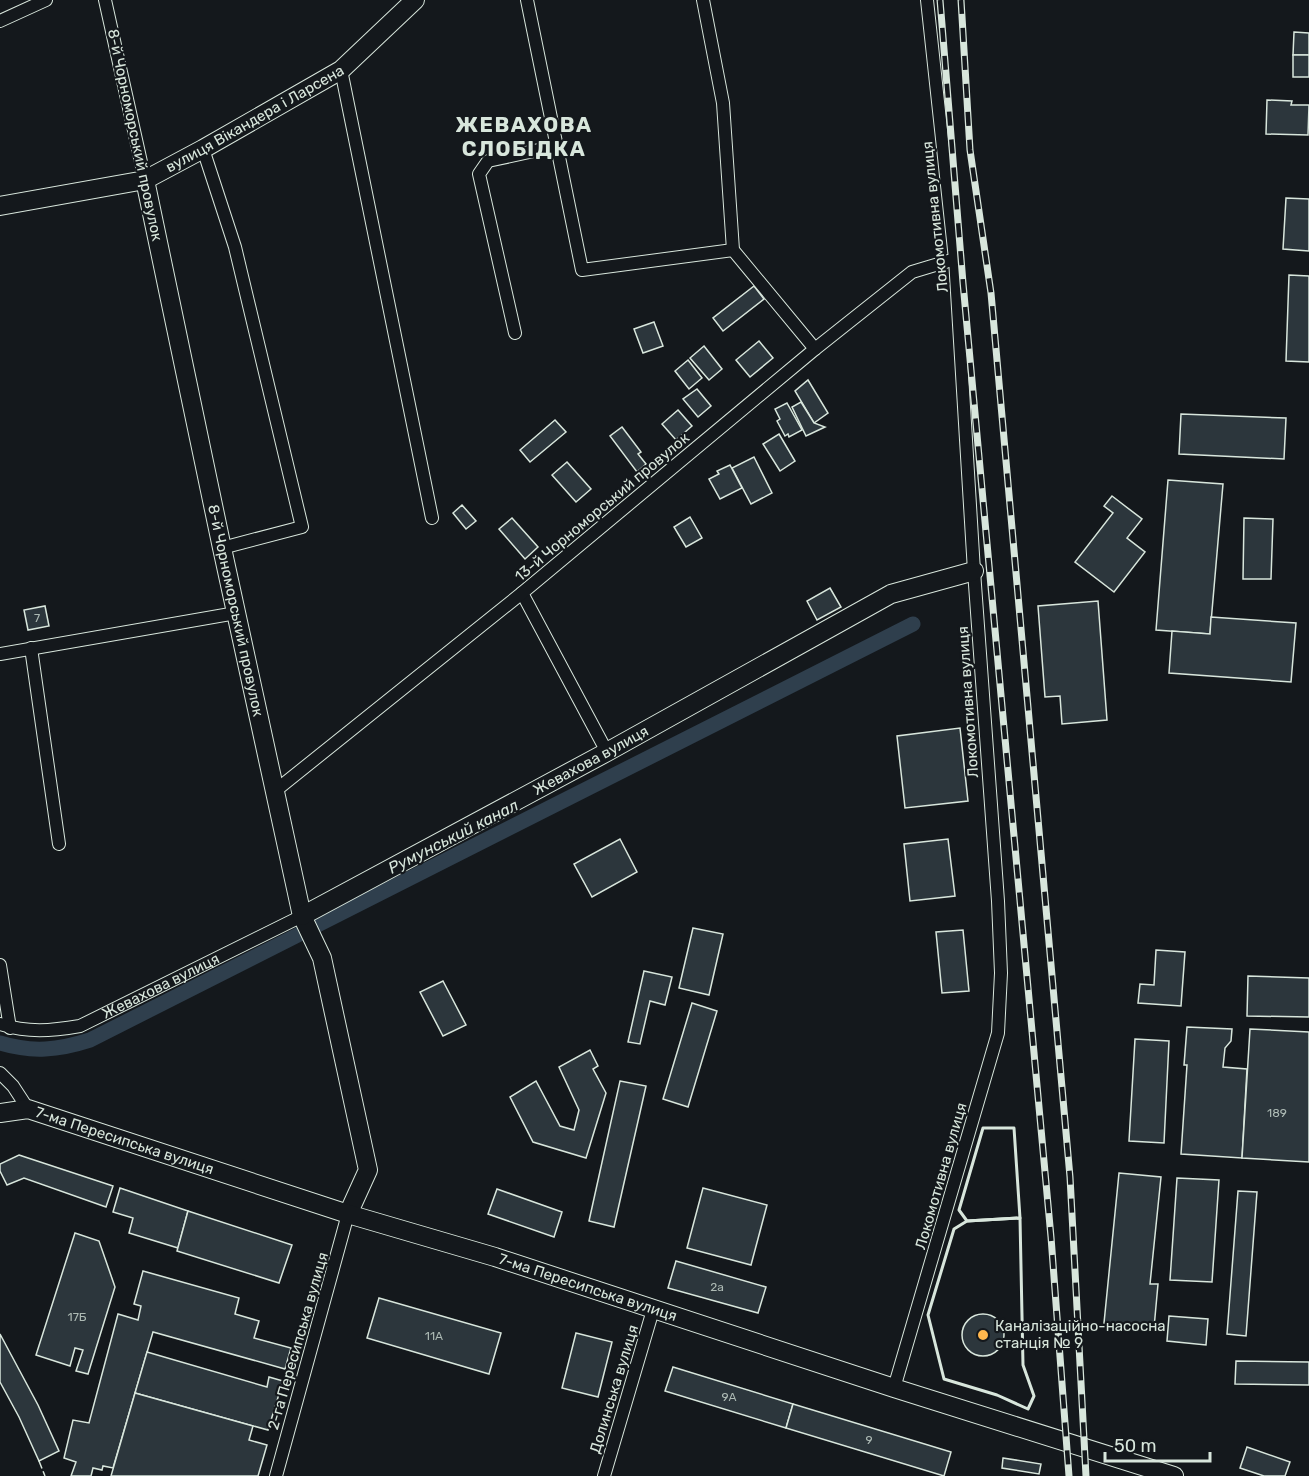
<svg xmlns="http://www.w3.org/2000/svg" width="1309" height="1476" viewBox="0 0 1309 1476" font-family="Rubik,sans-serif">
  <rect width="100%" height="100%" fill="#14181c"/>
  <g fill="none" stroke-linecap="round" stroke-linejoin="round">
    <path stroke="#2f3f4d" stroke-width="15" d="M0,1043c32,10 59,7 90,-3l823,-416"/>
  </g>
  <g fill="#2c363c" stroke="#d8e6dc" stroke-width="1.5">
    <polygon points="1294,32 1309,33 1309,55 1293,55"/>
    <rect x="1293" y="55" width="16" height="22"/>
    <polygon points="1267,100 1292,101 1291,105 1309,105 1308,135 1266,134"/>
    <polygon points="1286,198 1309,199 1309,251 1283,249"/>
    <polygon points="1289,275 1309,276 1309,362 1286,361"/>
    <polygon points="754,286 764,299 723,331 713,318"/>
    <polygon points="654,322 663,346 643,353 634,329"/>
    <polygon points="759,341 773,358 750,377 736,360"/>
    <polygon points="704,346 722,369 709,380 690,358"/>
    <polygon points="688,360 702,378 689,389 675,371"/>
    <polygon points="808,380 828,413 814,423 795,391"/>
    <polygon points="697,389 711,406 698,417 683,399"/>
    <polygon points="801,402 814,423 825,427 806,436 792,407"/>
    <polygon points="787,403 802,430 789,437 788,434 785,436 777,421 780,419 775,409"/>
    <polygon points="678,410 692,426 676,440 662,424"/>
    <polygon points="1181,414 1286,418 1284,459 1179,454"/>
    <polygon points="555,420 566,432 530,462 520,450"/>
    <polygon points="622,427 641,452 638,454 646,464 637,472 610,436"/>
    <polygon points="779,434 795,461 780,471 763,444"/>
    <polygon points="754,457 772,493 751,504 732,468"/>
    <polygon points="567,462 591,489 576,502 552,475"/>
    <polygon points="730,465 742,488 720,499 709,479 719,474 717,471"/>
    <polygon points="1168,480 1223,484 1210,634 1156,630"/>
    <polygon points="1112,496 1142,519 1127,538 1145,552 1114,592 1075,562 1113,513 1104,506"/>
    <polygon points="462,505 476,521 466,529 453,513"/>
    <polygon points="690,517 702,538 686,547 674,527"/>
    <polygon points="512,518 538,547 525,559 499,529"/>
    <polygon points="1244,518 1273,519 1271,579 1243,579"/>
    <polygon points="830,588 841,607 817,620 807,601"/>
    <polygon points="1098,601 1107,720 1062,724 1060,696 1045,697 1038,606"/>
    <polygon points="45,606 49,626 28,630 24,610"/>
    <polygon points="1211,617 1296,623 1291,682 1169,673 1172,631 1210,634"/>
    <polygon points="960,728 968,801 905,808 897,736"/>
    <polygon points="620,839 637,872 592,897 574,864"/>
    <polygon points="948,839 955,896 910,901 904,844"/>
    <polygon points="693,928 723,934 709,995 679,988"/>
    <polygon points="963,930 969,991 942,993 936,932"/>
    <polygon points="1156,950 1185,952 1181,1006 1138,1003 1140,984 1154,985"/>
    <polygon points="644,971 672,977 665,1005 650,1001 640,1044 628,1042"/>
    <polygon points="1248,976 1309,978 1309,1017 1247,1016"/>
    <polygon points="443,981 466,1025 443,1036 420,992"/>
    <polygon points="692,1003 717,1011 688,1107 663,1099"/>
    <polygon points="1187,1027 1232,1029 1231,1041 1225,1048 1223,1067 1247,1069 1242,1158 1181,1154 1187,1065 1184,1065"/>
    <polygon points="1250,1029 1309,1032 1309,1162 1242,1158"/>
    <polygon points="1135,1039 1169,1041 1164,1143 1129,1141"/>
    <polygon points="590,1050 598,1066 593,1069 606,1093 586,1158 533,1142 510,1097 536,1081 560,1126 574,1130 579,1110 559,1067"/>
    <polygon points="620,1081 646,1086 614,1227 589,1221"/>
    <polygon points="19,1155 113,1186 106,1207 24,1178 7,1185 0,1171 0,1164"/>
    <polygon points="1119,1173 1161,1177 1150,1284 1158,1284 1154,1328 1104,1323"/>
    <polygon points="1177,1178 1219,1180 1212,1282 1170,1280"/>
    <polygon points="120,1188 188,1211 178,1248 129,1233 133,1218 113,1212"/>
    <polygon points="703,1188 767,1205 751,1265 687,1248"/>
    <polygon points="497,1189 562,1212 554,1237 488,1214"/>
    <polygon points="1238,1191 1257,1192 1246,1336 1227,1334"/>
    <polygon points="188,1211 292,1245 279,1283 177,1251"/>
    <polygon points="75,1233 99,1241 115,1287 88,1374 76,1371 83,1350 75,1348 70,1366 36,1355"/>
    <polygon points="676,1261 766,1287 758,1313 668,1288"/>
    <polygon points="143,1271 239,1298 235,1314 259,1321 254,1338 291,1348 285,1369 153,1332 113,1468 103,1466 102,1470 93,1468 91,1476 71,1476 76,1462 64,1458 73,1420 89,1423 118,1314 138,1320 141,1306 134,1304"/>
    <polygon points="379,1298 501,1333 489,1374 367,1338"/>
    <circle cx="983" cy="1335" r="21"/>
    <polygon points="1169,1316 1208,1319 1206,1345 1167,1341"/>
    <polygon points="576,1333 612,1342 598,1397 562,1388"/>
    <polygon points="0,1334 38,1405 59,1451 39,1461 19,1417 0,1382"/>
    <polygon points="147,1352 267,1387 269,1377 283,1381 268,1430 135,1393"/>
    <polygon points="1236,1361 1309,1362 1309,1385 1235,1384"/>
    <polygon points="673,1367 793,1404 786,1428 665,1391"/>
    <polygon points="135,1393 253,1426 249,1440 267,1445 258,1476 111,1476"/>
    <polygon points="793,1404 951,1452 944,1476 786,1428"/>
    <polygon points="1247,1447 1290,1462 1285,1476 1264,1476 1240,1468"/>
    <polygon points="1003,1458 1041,1464 1039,1474 1002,1468"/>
  </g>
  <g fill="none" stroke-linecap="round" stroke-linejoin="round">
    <defs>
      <g id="street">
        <polyline points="105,0 145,180"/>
        <polyline points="527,0 582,270 733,250"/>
        <polyline points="703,0 723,103 733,250 815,349"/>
        <polyline points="0,21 46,0"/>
        <polyline points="341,70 432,518"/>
        <polyline points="203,149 235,247 302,527 222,548"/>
        <polyline points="515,333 479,174 488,161 557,146"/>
        <polyline points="522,593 607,752"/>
        <polyline points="31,648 59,844"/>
        <polyline points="0,654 236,613"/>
        <polyline points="275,791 522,593 815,349 912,272 955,259"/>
        <polyline points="0,965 10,1028"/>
        <path id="s1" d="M0,1024c28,9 51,7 80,2l222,-110"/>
        <polyline points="0,1073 13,1086 28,1109"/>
        <polyline points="894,1388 998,1033 1001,973 998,901 974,571 955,259 927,0"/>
        <polyline points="276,1476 348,1214"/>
        <polyline points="604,1476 653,1310"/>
      </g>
      <g id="secondary">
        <path id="s2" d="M145,180l77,368 80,368 20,42 46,212 -20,44"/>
        <path id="s3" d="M0,206l145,-26 58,-31 138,-79 74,-70"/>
        <path id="s4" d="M302,916l305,-164 284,-158 83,-23"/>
        <path id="s5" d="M0,1113l28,-4 320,105 147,43 399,131 280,88"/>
      </g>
    </defs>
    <use href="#street" stroke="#d8e6dc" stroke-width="14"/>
    <use href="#secondary" stroke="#d8e6dc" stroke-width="20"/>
    <use href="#street" stroke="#14181c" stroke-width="12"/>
    <use href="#secondary" stroke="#14181c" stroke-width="18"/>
    <defs>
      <g id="rail">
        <polyline points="940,0 963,283 1051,1237 1069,1476"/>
        <polyline points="961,0 970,150 991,293 1070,1177 1086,1476"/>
      </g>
    </defs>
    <use href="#rail" stroke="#d8e6dc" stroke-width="7"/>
    <use href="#rail" stroke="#14181c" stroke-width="4.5" stroke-dasharray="14" stroke-linecap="butt"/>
    <polyline stroke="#d8e6dc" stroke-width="1.5" stroke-dasharray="8 3" stroke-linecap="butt" points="39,1461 45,1476"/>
    <g stroke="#d8e6dc" stroke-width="3">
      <polygon points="983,1128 1014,1128 1020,1218 967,1221 959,1210"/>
      <polygon points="1020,1218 1023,1365 1034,1396 1028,1409 997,1395 944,1379 928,1315 954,1229 967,1221"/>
    </g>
  </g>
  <circle fill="#ffb74d" stroke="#14181c" stroke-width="2" cx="983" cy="1335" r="6"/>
  <g text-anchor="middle" stroke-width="4.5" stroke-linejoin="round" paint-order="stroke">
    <g font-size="12" fill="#adbab4">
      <text x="37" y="622">7</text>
      <text x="1277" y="1117">189</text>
      <text x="717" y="1291">2а</text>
      <text x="77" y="1321">17Б</text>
      <text x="434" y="1340">11А</text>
      <text x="729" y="1401">9А</text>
      <text x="869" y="1444">9</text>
    </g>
    <g font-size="15" fill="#d8e6dc" stroke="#14181c">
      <text dy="5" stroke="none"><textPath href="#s3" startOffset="273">вулиця Вікандера і Ларсена</textPath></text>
      <text transform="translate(135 135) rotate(78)" y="5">8-й Чорноморський провулок</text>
      <text transform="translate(935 217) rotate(-96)" y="5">Локомотивна вулиця</text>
      <text transform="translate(602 507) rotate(-40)" y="5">13-й Чорноморський провулок</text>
      <text dy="5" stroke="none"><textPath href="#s2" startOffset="440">8-й Чорноморський провулок</textPath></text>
      <text transform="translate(968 702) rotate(-94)" y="5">Локомотивна вулиця</text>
      <text dy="5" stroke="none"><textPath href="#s4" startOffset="328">Жевахова вулиця</textPath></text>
      <text dy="5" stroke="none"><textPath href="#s1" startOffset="171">Жевахова вулиця</textPath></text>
      <text dy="5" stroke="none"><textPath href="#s5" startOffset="130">7-ма Пересипська вулиця</textPath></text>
      <text transform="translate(941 1176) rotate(-74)" y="5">Локомотивна вулиця</text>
      <text dy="5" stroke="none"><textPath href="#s5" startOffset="616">7-ма Пересипська вулиця</textPath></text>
      <text transform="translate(298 1341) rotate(-74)" y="5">2-га Пересипська вулиця</text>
      <text transform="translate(614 1389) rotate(-73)" y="5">Долинська вулиця</text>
    </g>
    <g font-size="15" fill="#d8e6dc" stroke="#14181c" text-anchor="start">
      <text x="995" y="1331">Каналізаційно-насосна<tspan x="995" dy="17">станція № 9</tspan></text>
    </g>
    <g font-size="16" font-style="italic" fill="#d8e6dc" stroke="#14181c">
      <text transform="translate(453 836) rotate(-27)" y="6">Румунський канал</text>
    </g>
    <g font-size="21" font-weight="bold" letter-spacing="1.5" fill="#d8e6dc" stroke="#14181c">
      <text x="524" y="132">ЖЕВАХОВА<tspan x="524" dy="24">СЛОБІДКА</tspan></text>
    </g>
  </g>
  <path d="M1105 1452v9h105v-9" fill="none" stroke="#d8e6dc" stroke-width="3"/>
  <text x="1114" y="1452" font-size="18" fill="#d8e6dc" stroke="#14181c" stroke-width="4.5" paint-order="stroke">50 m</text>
</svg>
